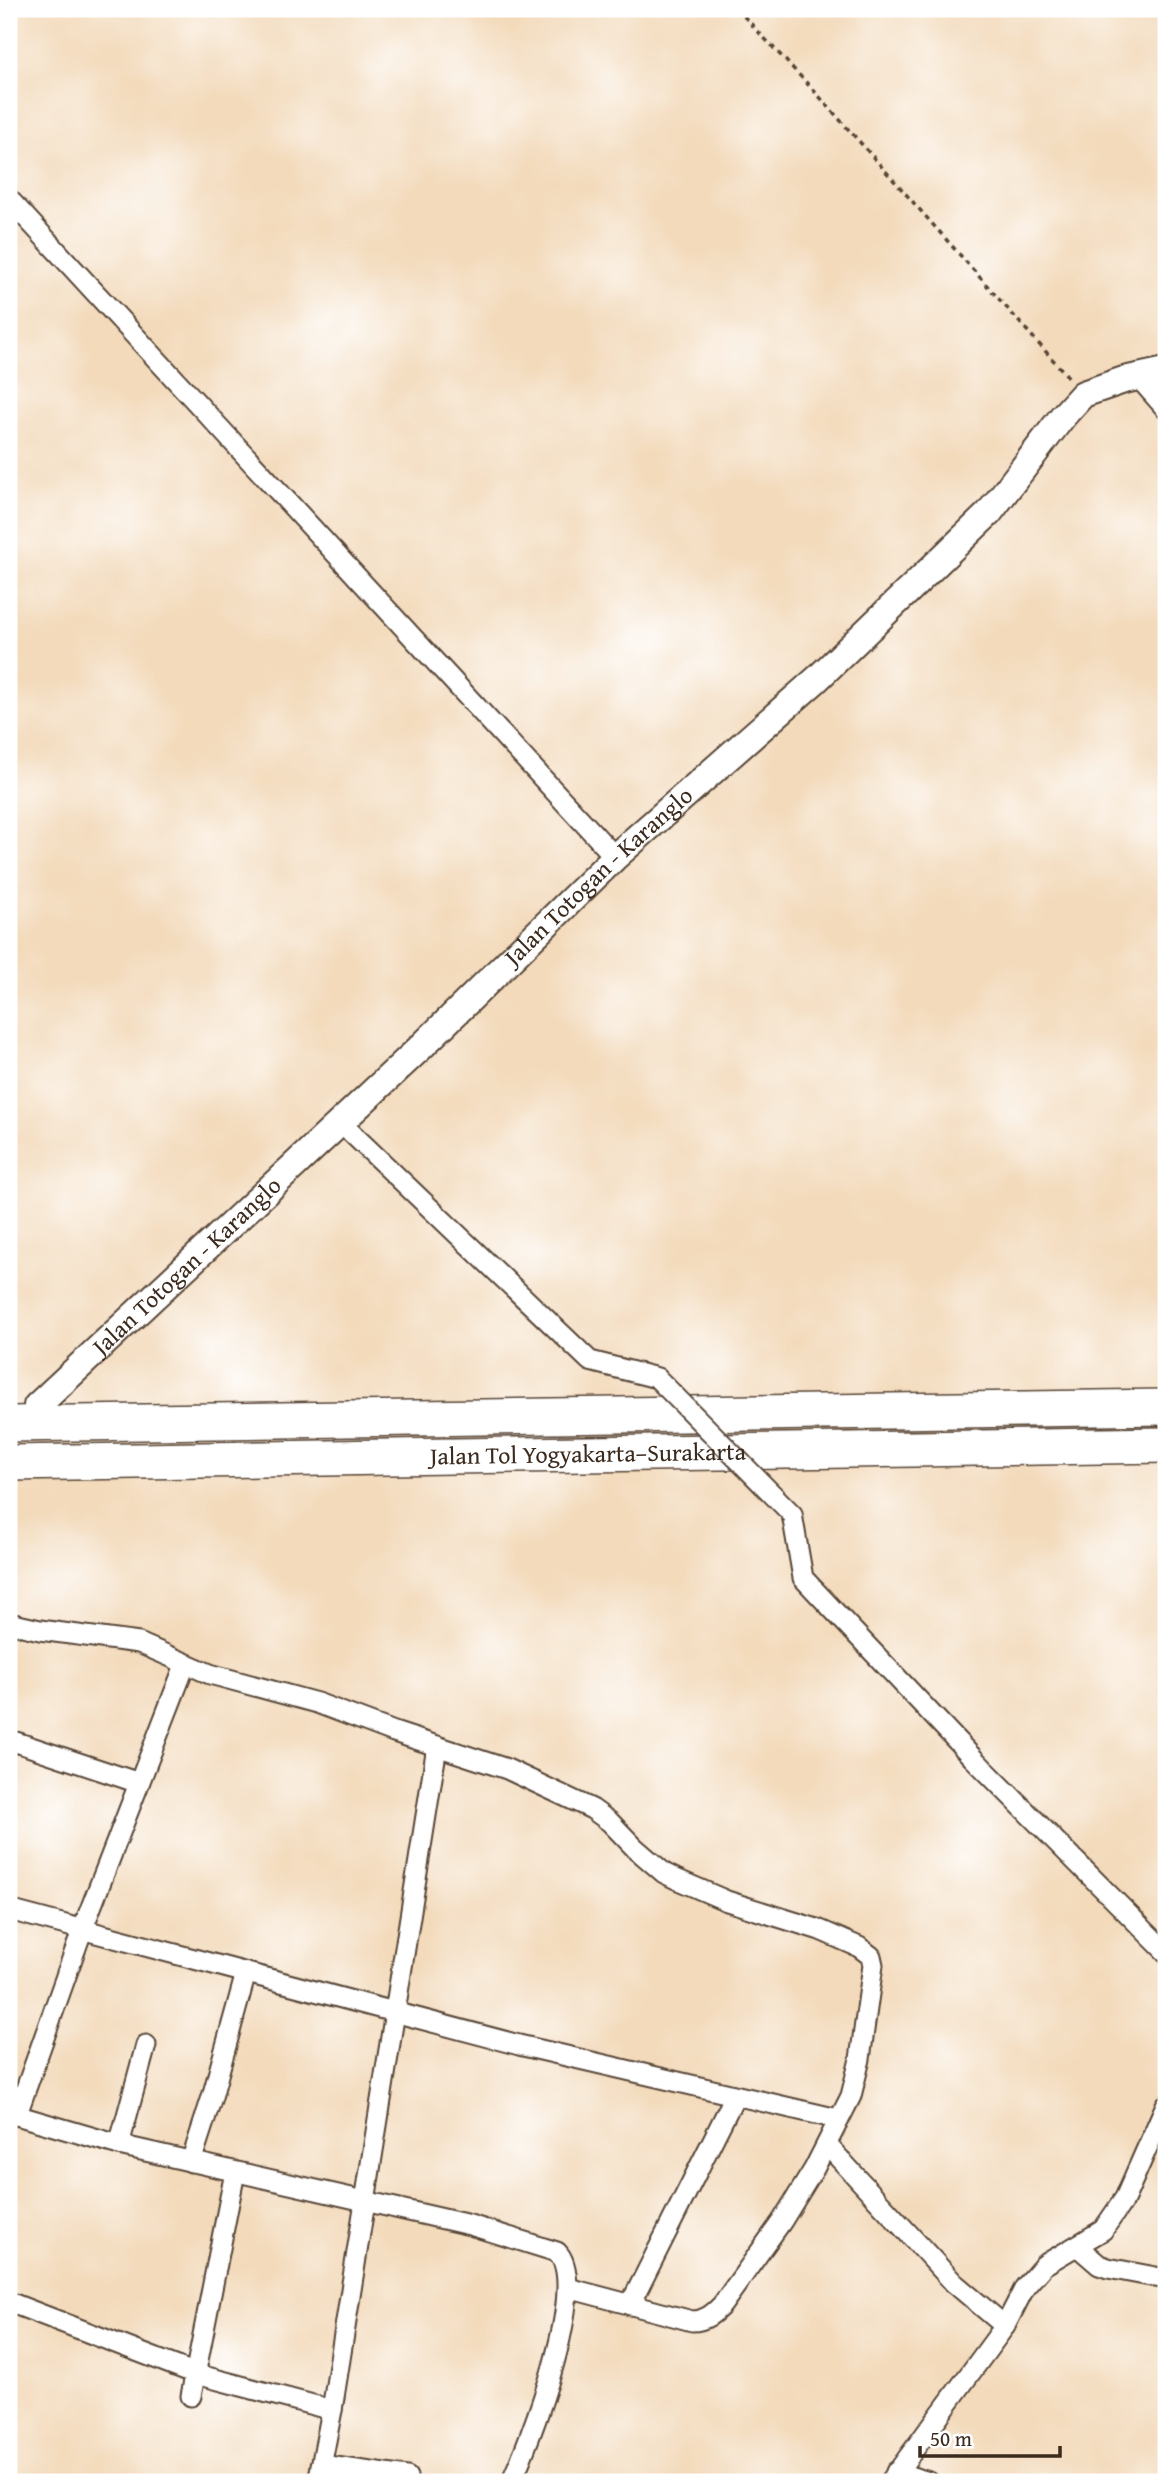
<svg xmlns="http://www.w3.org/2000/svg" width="1175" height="2491" viewBox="0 0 1175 2491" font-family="'Gentium Book Plus',serif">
  <rect width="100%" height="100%" fill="#fff"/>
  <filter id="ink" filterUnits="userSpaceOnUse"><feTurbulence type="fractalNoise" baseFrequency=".0143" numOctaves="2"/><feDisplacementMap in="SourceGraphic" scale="14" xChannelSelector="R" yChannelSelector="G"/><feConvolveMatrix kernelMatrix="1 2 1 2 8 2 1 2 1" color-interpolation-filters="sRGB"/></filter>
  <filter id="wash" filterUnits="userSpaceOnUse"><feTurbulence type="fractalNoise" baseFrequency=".00686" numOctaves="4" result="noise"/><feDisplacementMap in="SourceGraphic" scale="28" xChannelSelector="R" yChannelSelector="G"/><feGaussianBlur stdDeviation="1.57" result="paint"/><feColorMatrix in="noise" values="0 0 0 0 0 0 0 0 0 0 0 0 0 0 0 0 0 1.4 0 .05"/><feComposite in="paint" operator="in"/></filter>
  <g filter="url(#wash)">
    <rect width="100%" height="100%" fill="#f3dabb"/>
  </g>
  <g filter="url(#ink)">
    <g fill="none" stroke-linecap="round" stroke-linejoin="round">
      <defs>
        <g id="street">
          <polyline points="9,199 615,857"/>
          <polyline points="1138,377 1166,409"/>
          <polyline points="341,1123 590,1361 657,1378"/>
          <polyline points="792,1514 803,1578 974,1759 1166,1952"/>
          <path d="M9,1623l31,7 99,13 71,31 107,29 77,29 113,37 85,40 18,13 25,26 29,25 12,6 51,22 93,29 39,17 12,9 2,9 -13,94 -9,37 -37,73 -32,52 -60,84c-9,9 -17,16 -30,16l-124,-33"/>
          <polyline points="16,1742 139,1783"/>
          <polyline points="9,1910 519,2045 838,2119"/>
          <path d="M9,2113l110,32 351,80 87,27c34,33 -28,191 -46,230"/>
          <polyline points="17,2114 83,1928 185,1665"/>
          <polyline points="119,2145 146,2045"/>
          <polyline points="827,2145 954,2283 1005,2326"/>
          <polyline points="191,2162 212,2097 246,1973"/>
          <polyline points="1077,2246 1099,2265 1108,2268 1166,2279"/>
          <polyline points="9,2302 196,2374 332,2410"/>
          <polyline points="630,2305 735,2096"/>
          <polyline points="191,2396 235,2172"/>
          <polyline points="321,2465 407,2477"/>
          <polyline points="896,2472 929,2482"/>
          <polyline points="318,2482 332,2410 437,1746"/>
          <polyline points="890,2482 1005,2326 1025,2287 1044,2265 1103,2230 1125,2198 1166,2105"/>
        </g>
        <g id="secondary">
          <path id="s1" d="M37,1406l384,-359 194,-190 202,-178 172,-166 74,-97 20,-22 41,-14 42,-9"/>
        </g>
        <g id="highway">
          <polyline points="9,1424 1166,1407"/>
          <path id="s2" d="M9,1463l1157,-18"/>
        </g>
      </defs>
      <use href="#street" stroke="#574436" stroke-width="23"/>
      <use href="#secondary" stroke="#574436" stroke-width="30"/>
      <use href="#highway" stroke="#574436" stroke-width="38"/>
      <polyline stroke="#574436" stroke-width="3.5" stroke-dasharray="5 5" stroke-linecap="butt" points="737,9 818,95 1070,379"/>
      <use href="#street" stroke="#fff" stroke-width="19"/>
      <use href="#secondary" stroke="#fff" stroke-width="26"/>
      <use href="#highway" stroke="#fff" stroke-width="35"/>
      <defs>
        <polyline id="street-bridge" points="657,1378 792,1514"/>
      </defs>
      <use href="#street-bridge" stroke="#574436" stroke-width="23" stroke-linecap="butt"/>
      <use href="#street-bridge" stroke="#fff" stroke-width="19"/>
    </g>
  </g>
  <g text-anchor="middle" stroke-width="6" stroke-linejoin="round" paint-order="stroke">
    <g font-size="24" fill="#3b2a1e" stroke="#fff">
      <text dy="8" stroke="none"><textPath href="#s1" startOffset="772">Jalan Totogan - Karanglo</textPath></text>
      <text dy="8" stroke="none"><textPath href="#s1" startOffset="205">Jalan Totogan - Karanglo</textPath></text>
      <text dy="8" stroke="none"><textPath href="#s2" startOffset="579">Jalan Tol Yogyakarta–Surakarta</textPath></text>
    </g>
  </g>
  <rect width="1175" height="2491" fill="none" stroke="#fff" stroke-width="35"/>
  <path d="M920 2446v10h140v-10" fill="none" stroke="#3b2a1e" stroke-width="3.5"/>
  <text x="930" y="2446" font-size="21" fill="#3b2a1e" stroke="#ffffff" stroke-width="5" paint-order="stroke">50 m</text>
</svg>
